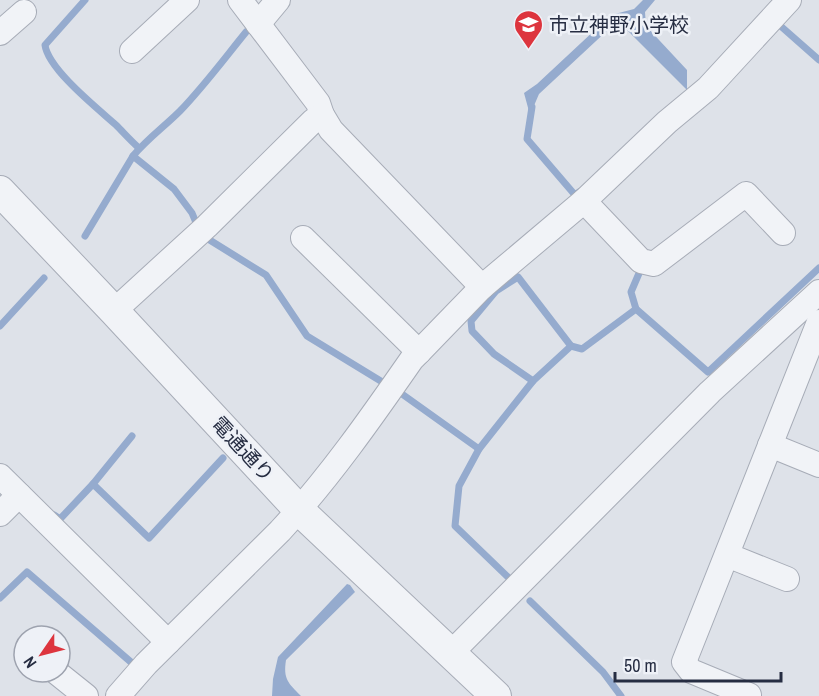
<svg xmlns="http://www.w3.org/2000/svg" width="819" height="696" viewBox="0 0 819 696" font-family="'Archivo Narrow','Noto Sans JP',sans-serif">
  <rect width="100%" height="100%" fill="#dee2e9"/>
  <g fill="#95abce">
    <polygon points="643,0 655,0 645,12 646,26 687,70 687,90 624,27 610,28 539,94 530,115 524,93 537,84 611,15 634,9"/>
    <path d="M347,584l3,1 5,7 -69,68c-3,19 2,23 15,36h-29l1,-17 5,-22z"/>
  </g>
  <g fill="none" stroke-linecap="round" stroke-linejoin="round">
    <g stroke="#95abce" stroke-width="7">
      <path d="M85,0l-40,45c3,24 52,63 71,80 8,8 15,16 23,23"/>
      <polyline points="776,22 819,60"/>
      <polyline points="532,107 527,139 575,195 579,192"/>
      <polyline points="133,156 174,189 192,213 197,225 208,239 266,275 307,336 402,394 479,449"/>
      <path d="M85,236l48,-80c14,-17 32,-30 47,-45 24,-25 44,-52 66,-79"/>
      <polyline points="636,309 631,292 640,271"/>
      <polyline points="0,326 44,278"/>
      <polyline points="533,381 494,354 472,331 471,321 496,291 518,277 571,346"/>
      <polyline points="93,484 132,436"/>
      <polyline points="54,515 60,519 93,484 149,538 223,458"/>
      <polyline points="510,579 455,526 459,486 479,449 533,381 571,346 582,349 636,309 708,372 819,268"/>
      <polyline points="0,598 27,572 132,663"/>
      <polyline points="530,601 603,672 621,696"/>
    </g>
    <defs>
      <g id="minor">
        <polyline points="240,0 318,103 322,115 331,130 482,287"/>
        <polyline points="258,24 278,0"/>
        <polyline points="0,33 24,12"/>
        <polyline points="132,51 187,0"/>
        <polyline points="584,201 641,261 654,264 746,194 783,233"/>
        <polyline points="303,238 419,352"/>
        <polyline points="114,311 207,226 313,121 322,115"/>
        <polyline points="770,445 819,465"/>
        <polyline points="0,476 168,642"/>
        <polyline points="0,514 19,495"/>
        <polyline points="727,555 787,579"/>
        <polyline points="451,653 710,392 819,292"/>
        <polyline points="56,672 86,696"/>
        <polyline points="749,695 691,671 684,662 819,322"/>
        <path d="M118,696l28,-32 134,-133c49,-53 91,-113 132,-172l7,-7 63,-65 102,-86 83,-79 41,-34 81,-88"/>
      </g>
      <polyline id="tertiary" points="0,191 114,311 299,510 496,696"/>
    </defs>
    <use href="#minor" stroke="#a7acb7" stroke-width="26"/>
    <use href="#tertiary" stroke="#a7acb7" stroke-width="32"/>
    <use href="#minor" stroke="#f1f3f7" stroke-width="24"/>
    <use href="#tertiary" stroke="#f1f3f7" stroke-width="30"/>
  </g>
  <defs>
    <symbol id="school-pin" viewBox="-11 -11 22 30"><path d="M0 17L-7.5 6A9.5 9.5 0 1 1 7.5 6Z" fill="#dd353e" stroke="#eef1f7"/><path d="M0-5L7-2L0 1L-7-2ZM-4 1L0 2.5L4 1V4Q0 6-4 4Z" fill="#fff"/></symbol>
  </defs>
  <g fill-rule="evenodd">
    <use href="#school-pin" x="512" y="8" width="33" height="45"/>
  </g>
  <g text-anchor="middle" stroke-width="5" stroke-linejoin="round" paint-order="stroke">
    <g font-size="20" fill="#262d42" stroke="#eef1f7" text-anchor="start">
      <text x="549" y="32">市立神野小学校</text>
    </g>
    <g font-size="20" fill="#262d42" stroke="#eef1f7">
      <text transform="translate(243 449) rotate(47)" y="7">電通通り</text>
    </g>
  </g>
  <g transform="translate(42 654) rotate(235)"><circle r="28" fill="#eef1f7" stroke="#9ea3af" stroke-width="1.5"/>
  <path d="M0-4.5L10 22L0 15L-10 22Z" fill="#dd353e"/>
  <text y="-9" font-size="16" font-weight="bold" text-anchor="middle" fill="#262d42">N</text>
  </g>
  <path d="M615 672v9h166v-9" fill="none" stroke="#262d42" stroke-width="3"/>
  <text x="624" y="672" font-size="18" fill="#262d42" stroke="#eef1f7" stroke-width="4.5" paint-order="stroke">50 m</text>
</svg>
